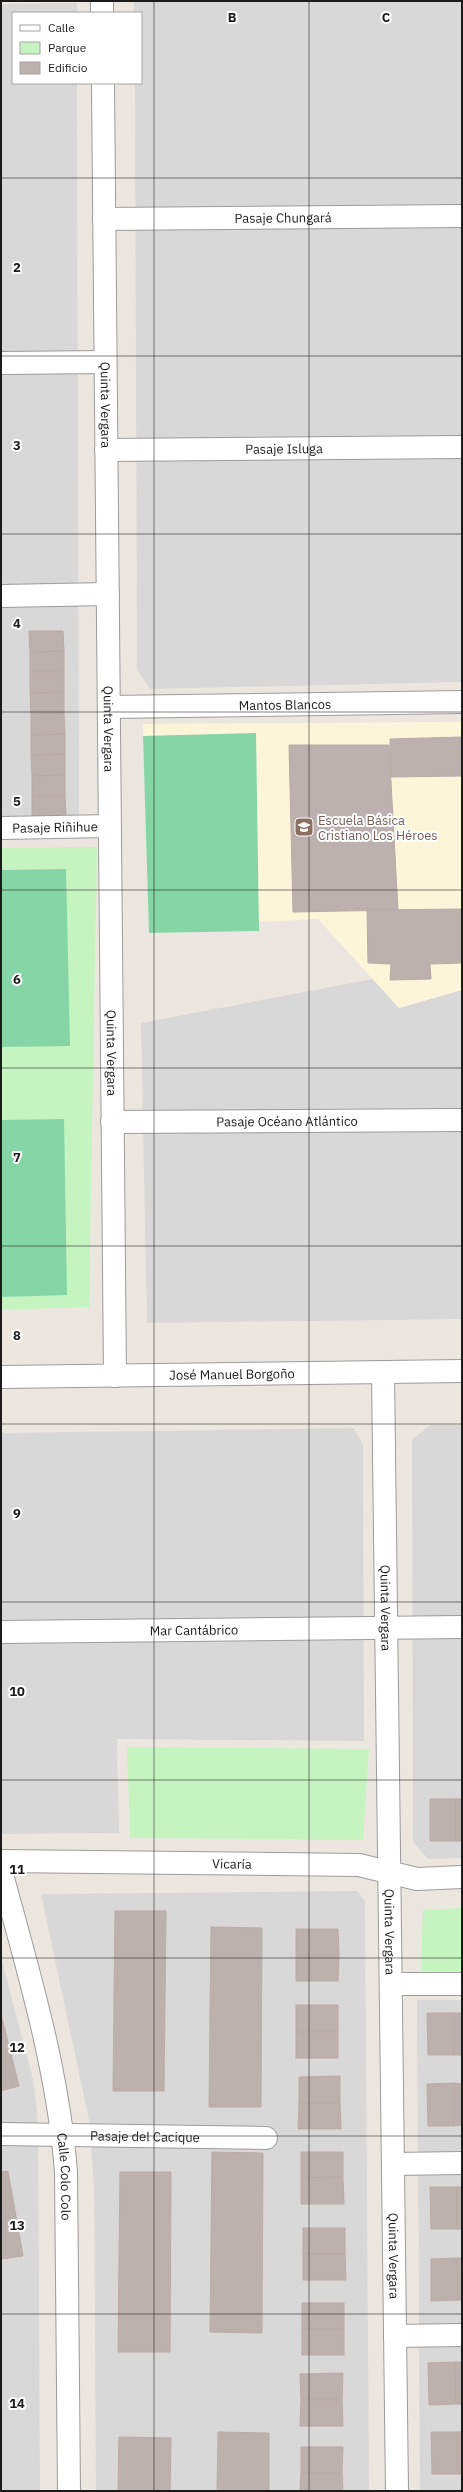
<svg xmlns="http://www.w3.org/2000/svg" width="463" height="2492" viewBox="0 0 463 2492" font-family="'IBM Plex Sans',sans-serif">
  <rect width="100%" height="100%" fill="#ece6e1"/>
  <g fill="#d9d8d8">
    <polygon points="462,1 462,682 150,689 137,669 135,83 141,83 141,13 134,13 134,2"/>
    <polygon points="77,3 77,13 13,13 13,83 77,83 79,822 1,822 1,4"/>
    <polygon points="373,979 399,1008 462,990 462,1319 147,1323 141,1023"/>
    <polygon points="431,1425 462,1425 462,1858 428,1859 413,1842 412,1440"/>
    <polygon points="354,1428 363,1445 364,1741 117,1739 119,1833 1,1834 1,1433"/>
    <polygon points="357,1891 365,1901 369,2491 96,2491 94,2186 89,2120 41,1894"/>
    <polygon points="1,1957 33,2079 38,2119 40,2491 1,2491"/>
    <polygon points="417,2000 462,2000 462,2491 420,2491"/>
  </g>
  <polygon fill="#fcf5da" points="462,722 462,990 399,1008 318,919 259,922 259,931 149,933 143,724"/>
  <g fill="#c6f4c0">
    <polygon points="97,847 89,1307 1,1310 1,848"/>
    <polygon points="127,1747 369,1749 363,1840 130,1838"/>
    <polygon points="462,1908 462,1971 421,1971 423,1910"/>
  </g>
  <g fill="#85d5a6">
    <polygon points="256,733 259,931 149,933 143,736"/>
    <polygon points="66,869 70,1046 1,1047 1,870"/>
    <polygon points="64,1119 67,1295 1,1297 1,1120"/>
  </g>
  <g fill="#bcb1ae" stroke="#bcaaa5">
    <polygon points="29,631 63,631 64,651 30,652"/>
    <polygon points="64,651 64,672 30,672 30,652"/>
    <polygon points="30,672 64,672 64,692 30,693"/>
    <polygon points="64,692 64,713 31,714 30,693"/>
    <polygon points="64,713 65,734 31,735 31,714"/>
    <polygon points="65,734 65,754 31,755 31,735"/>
    <polygon points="462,737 462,776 391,777 390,739"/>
    <polygon points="289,745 389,745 398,910 293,912"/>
    <polygon points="65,754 65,775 32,776 31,755"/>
    <polygon points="65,775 65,796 32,796 32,776"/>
    <polygon points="32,796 65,796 66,816 32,817"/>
    <polygon points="462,909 462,963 430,964 431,979 390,980 391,964 368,963 367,910"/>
    <rect x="430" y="1799" width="26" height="42"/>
    <rect x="456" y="1799" width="6" height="42"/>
    <polygon points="115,1911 166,1911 164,2091 113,2091"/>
    <polygon points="211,1927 262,1928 261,2107 209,2107"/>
    <polygon points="296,1929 338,1929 339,1955 296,1955"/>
    <polygon points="296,1955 339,1955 338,1981 296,1981"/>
    <rect x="296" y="2005" width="42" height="27"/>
    <polygon points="427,2013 454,2013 454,2055 428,2055"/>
    <rect x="454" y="2013" width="8" height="42"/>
    <polygon points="1,2014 19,2086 1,2091"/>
    <rect x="296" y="2032" width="42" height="26"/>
    <polygon points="340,2076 340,2103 299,2103 299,2077"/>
    <polygon points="454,2083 454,2126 428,2126 427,2084"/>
    <polygon points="454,2083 462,2084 462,2125 454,2126"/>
    <polygon points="299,2103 340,2103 341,2129 298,2129"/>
    <polygon points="212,2152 263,2153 262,2333 210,2332"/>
    <polygon points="301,2152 343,2152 343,2177 301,2178"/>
    <polygon points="8,2171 23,2256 1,2259 1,2172"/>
    <polygon points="120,2172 171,2172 170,2352 118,2352"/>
    <polygon points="343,2177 344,2204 301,2204 301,2178"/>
    <polygon points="430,2187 457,2187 457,2229 431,2229"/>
    <rect x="457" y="2187" width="5" height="42"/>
    <rect x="303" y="2228" width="42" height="26"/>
    <polygon points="303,2254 345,2254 346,2280 303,2280"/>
    <polygon points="457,2258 458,2300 431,2301 431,2259"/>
    <polygon points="457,2258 462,2258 462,2300 458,2300"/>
    <rect x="302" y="2303" width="42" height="26"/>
    <rect x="302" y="2329" width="42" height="26"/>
    <polygon points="455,2362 456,2404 429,2405 428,2363"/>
    <polygon points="455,2362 462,2362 462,2404 456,2404"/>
    <polygon points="343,2373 342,2400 301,2400 300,2374"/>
    <polygon points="301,2400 342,2400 343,2426 300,2426"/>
    <polygon points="218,2432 269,2433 269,2491 217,2491"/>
    <polygon points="431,2432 458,2432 458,2474 432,2474"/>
    <rect x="458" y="2432" width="4" height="42"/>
    <polygon points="119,2437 171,2438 170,2491 118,2491"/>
    <polygon points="301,2447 343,2447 342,2473 301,2473"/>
    <polygon points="301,2473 342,2473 343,2491 300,2491"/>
  </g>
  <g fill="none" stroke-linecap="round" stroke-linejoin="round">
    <defs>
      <g id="minor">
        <polyline points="102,1 102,13"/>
        <path id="s1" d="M103,83l12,1293"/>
        <path id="s2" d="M104,219l358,-3"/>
        <polyline points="1,363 105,362"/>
        <path id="s3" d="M106,450l356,-3"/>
        <polyline points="1,596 108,594"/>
        <path id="s4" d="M109,707l353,-5"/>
        <path id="s5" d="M1,828l109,-2"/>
        <path id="s6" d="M112,1122l350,-2"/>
        <path id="s7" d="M383,1372l14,1119"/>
        <path id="s8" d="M1,1377l461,-6"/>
        <path id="s9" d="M1,1632l461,-5"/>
        <path id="s10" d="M1,1861l358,4 58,14 45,-2"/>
        <path id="s11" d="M1,1871c27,99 57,198 65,301l3,319"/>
        <polyline points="391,1984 462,1984"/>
        <path id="s12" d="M1,2134l265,4"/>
        <polyline points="393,2164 462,2163"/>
        <polyline points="395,2336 462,2335"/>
      </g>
    </defs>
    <use href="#minor" stroke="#9c9c9c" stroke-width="24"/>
    <use href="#minor" stroke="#fff" stroke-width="22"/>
  </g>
  <path fill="none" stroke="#1b1b1b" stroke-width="1" stroke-opacity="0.55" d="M154,1v2490M309,1v2490M1,178h461M1,356h461M1,534h461M1,712h461M1,890h461M1,1068h461M1,1246h461M1,1424h461M1,1602h461M1,1780h461M1,1958h461M1,2136h461M1,2314h461"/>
  <defs>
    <symbol id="school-square" viewBox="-11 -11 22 22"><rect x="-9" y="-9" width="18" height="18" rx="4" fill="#8d6e63" stroke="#fff"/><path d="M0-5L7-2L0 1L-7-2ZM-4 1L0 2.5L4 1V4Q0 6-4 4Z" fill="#fff"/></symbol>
  </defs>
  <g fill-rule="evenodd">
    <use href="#school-square" x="293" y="816" width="22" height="22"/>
  </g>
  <g text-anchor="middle" stroke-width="4" stroke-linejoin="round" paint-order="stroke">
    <g font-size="13" fill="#1b1b1b" stroke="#fff">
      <text dy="5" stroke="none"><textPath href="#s2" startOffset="179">Pasaje Chungará</textPath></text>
      <text dy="5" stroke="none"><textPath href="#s1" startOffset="322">Quinta Vergara</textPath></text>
      <text dy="5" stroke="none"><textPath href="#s3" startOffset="178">Pasaje Isluga</textPath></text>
      <text dy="5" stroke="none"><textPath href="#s4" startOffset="176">Mantos Blancos</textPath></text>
      <text dy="5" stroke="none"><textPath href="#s1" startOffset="646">Quinta Vergara</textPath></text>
      <text dy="5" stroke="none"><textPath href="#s5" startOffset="54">Pasaje Riñihue</textPath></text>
      <text dy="5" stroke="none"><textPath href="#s1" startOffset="970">Quinta Vergara</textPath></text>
      <text dy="5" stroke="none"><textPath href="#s6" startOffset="175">Pasaje Océano Atlántico</textPath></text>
      <text dy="5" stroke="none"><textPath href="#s8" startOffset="231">José Manuel Borgoño</textPath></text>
      <text dy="5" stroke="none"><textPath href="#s7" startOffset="236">Quinta Vergara</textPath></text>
      <text dy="5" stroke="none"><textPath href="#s9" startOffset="193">Mar Cantábrico</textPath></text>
      <text dy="5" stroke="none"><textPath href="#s10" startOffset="231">Vicaría</textPath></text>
      <text dy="5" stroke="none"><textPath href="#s7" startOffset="560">Quinta Vergara</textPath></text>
      <text dy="5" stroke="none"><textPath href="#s12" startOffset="144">Pasaje del Cacique</textPath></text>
      <text dy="5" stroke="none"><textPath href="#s11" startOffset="313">Calle Colo Colo</textPath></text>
      <text dy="5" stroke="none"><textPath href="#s7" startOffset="884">Quinta Vergara</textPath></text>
    </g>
    <g font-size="13" fill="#785e54" stroke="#fff" text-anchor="start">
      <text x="318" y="825">Escuela Básica<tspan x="318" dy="15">Cristiano Los Héroes</tspan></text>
    </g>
  </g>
  <g font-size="13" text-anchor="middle" font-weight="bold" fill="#1b1b1b" stroke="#fff" stroke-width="4" stroke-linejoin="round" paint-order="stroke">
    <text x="232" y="22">B</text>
    <text x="386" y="22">C</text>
    <text x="17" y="272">2</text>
    <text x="17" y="450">3</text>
    <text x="17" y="628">4</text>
    <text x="17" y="806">5</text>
    <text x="17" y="984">6</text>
    <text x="17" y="1162">7</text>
    <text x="17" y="1340">8</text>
    <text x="17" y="1518">9</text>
    <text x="17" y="1696">10</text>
    <text x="17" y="1874">11</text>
    <text x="17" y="2052">12</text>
    <text x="17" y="2230">13</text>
    <text x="17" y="2408">14</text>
  </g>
  <rect width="463" height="2492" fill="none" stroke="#1b1b1b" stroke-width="4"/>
  <rect x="12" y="12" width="130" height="72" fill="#ffffff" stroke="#a4a4a4"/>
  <rect x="20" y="25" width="20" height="6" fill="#ffffff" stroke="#a4a4a4"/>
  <text x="48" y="32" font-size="12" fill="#1b1b1b">Calle</text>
  <rect x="20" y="42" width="20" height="12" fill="#c6f4c0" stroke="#a4a4a4"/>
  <text x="48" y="52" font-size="12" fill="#1b1b1b">Parque</text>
  <rect x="20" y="62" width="20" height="12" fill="#bcb1ae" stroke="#a4a4a4"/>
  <text x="48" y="72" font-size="12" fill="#1b1b1b">Edificio</text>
</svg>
